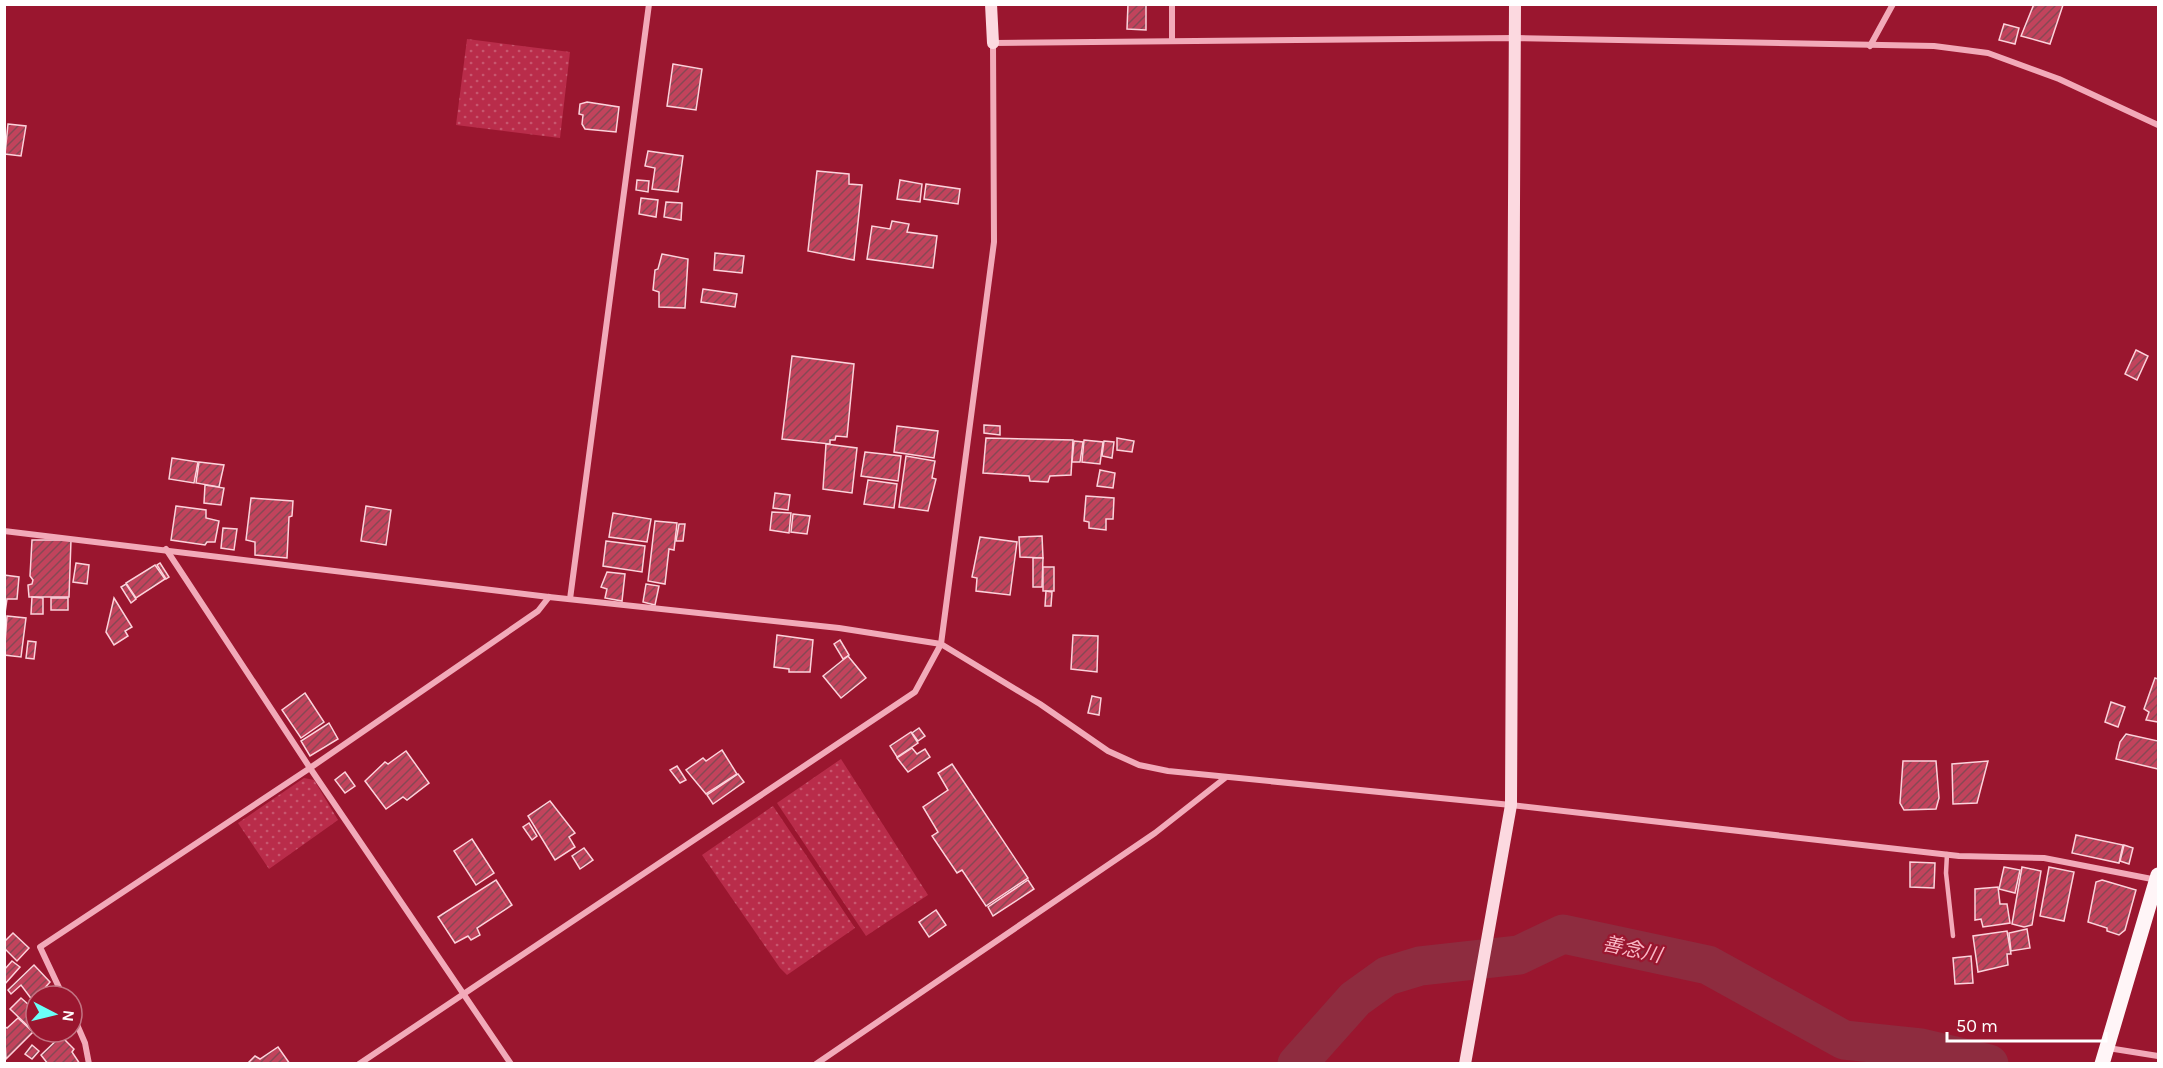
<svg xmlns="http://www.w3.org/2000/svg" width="2163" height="1068" viewBox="0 0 2163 1068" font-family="Karla,'Noto Sans JP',sans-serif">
  <defs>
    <pattern id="grass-dots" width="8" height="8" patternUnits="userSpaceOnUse" patternTransform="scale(1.5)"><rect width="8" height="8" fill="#b92c4a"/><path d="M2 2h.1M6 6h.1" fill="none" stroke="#c7566e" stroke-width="1.8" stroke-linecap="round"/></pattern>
    <pattern id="building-hatch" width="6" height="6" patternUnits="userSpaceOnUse" patternTransform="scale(1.5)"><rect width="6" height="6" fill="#c2435c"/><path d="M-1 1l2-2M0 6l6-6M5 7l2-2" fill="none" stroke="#874854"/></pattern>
  </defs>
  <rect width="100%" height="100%" fill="#9a162f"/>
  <g fill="url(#grass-dots)">
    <polygon points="467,39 570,52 560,138 456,125"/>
    <polygon points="841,759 928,895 866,936 777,803"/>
    <polygon points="304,778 314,780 338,820 269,869 238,823"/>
    <polygon points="773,806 855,928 787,975 780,968 702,855"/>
  </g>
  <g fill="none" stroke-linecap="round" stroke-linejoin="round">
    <polyline stroke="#8e2c3f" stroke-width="39" points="1297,1064 1355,999 1387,976 1420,966 1519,955 1563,934 1708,965 1844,1040 1921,1048 1989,1064"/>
  </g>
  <g fill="url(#building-hatch)" stroke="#fcd2db" stroke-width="1.5">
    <polygon points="1128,4 1146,4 1146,30 1127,29"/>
    <polygon points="2034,4 2063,5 2050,44 2021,36"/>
    <polygon points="2004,24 2019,28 2015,44 1999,40"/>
    <polygon points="673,64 702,69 696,110 667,106"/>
    <polygon points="587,102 619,107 616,132 585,129 582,124 583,115 579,114 580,104"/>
    <polygon points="8,124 26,126 21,156 5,154"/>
    <polygon points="648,151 683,156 678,192 652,189 655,168 645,166"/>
    <polygon points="817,171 849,174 849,184 862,185 854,260 808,251"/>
    <polygon points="637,180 649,181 648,192 636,190"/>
    <polygon points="900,180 922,184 920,202 897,199"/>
    <polygon points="926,184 960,189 958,204 924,199"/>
    <polygon points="641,198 658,200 656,217 639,214"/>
    <polygon points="666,202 682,203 681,220 664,217"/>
    <polygon points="892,221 909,224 907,232 937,236 933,268 867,259 872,226 890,229"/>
    <polygon points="715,253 744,256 742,273 714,270"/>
    <polygon points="662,254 688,259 685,308 659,307 659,292 653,290 655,270 658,269"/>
    <polygon points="703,289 737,294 735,307 701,302"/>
    <polygon points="2136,350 2148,356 2137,380 2125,374"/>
    <polygon points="792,356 854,364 847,437 836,436 835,440 830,440 830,444 782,439"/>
    <polygon points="984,425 1000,426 1000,435 984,433"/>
    <polygon points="897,426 938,431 934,458 894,452"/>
    <polygon points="986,438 1073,440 1071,475 1050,476 1048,482 1030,481 1029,476 983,473"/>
    <polygon points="1117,438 1134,441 1132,452 1117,450"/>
    <polygon points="1084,440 1103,442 1100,464 1082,462"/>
    <polygon points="1074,441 1083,442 1080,462 1072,462"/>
    <polygon points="1104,441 1114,442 1112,458 1102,456"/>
    <polygon points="826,444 857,448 852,493 823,489"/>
    <polygon points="865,452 901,456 898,481 861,476"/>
    <polygon points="906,456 935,461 932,478 936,479 928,511 899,507"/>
    <polygon points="172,458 198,462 194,483 169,479"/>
    <polygon points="199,462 224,465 219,487 196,483"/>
    <polygon points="1100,470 1115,473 1113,488 1097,486"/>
    <polygon points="868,480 897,484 894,508 864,504"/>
    <polygon points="205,485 224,488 221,505 204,503"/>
    <polygon points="775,493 790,495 788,510 773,508"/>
    <polygon points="1086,496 1114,498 1113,519 1106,519 1106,530 1089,528 1089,522 1084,521"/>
    <polygon points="251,498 293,501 292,516 289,517 287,558 255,555 255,542 246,540"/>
    <polygon points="176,506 206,510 206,518 219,521 215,542 207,542 205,545 171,540"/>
    <polygon points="366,506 391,510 386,545 361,541"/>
    <polygon points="772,512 791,513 789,533 770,530"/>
    <polygon points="613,513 651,519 647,542 609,537"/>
    <polygon points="793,514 810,516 807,534 791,532"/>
    <polygon points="655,521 677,523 674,550 669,549 665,584 648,581"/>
    <polygon points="679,524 685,524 683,541 676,541"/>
    <polygon points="223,528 237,529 234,550 221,548"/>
    <polygon points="1042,536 1043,558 1020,557 1019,537"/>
    <polygon points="980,537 1017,542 1010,595 976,591 977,578 972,577"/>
    <polygon points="32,540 71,540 69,597 29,597 28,585 32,584 33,580 30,576"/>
    <polygon points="606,541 645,546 642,572 603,566"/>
    <polygon points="1033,558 1043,558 1042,587 1033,587"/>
    <polygon points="76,563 89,565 87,584 73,582"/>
    <polygon points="160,563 169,577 166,579 157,565"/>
    <polygon points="155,565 165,579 136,598 126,583"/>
    <rect x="1043" y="567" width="11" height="24"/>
    <polygon points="607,572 625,574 622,601 605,598 607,589 601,587"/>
    <polygon points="4,575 19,577 17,599 7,599 4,620"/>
    <polygon points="126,584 136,599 131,603 121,587"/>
    <polygon points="646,584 659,586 655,605 643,602"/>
    <polygon points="1046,591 1052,592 1051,606 1045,606"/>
    <polygon points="32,597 43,598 43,614 31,614"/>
    <rect x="51" y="598" width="17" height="12"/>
    <polygon points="114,598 132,627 125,631 128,636 114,645 106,632"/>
    <polygon points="7,616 26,618 21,657 4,655"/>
    <polygon points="777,635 813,640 810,672 789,672 789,669 774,667"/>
    <polygon points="1073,635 1098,636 1097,672 1071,669"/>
    <polygon points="840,640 849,655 843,659 834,644"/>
    <polygon points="28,641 36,642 34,659 26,658"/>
    <polygon points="848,656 866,678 841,698 823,676"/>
    <polygon points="2155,678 2158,679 2158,722 2146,720 2149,712 2144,709"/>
    <polygon points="305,693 324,722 301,738 282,710"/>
    <polygon points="1092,696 1101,698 1099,715 1088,713"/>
    <polygon points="2111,702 2125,707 2118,727 2105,722"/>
    <polygon points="329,723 338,739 310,756 301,741"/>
    <polygon points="919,728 925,736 918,741 912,733"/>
    <polygon points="911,732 918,743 897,757 890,746"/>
    <polygon points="2126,734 2158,741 2158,769 2116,759 2120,742"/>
    <polygon points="912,748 917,754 925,749 930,757 908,772 897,758"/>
    <polygon points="722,750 737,774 706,794 686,770 703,758 706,761"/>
    <polygon points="406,751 429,783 407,800 403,797 386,809 365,781 385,762 388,764"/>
    <polygon points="1903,761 1936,761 1939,798 1936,809 1904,810 1900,803"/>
    <polygon points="1988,761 1977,803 1953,804 1952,764"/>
    <polygon points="952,764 1028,878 986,906 962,870 957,873 932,836 938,832 923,807 948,790 938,773"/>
    <polygon points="677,766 686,780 680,783 670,770"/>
    <polygon points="345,772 355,786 345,793 335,780"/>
    <polygon points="738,774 744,782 713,804 707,795"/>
    <polygon points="550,801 575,833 569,837 575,847 555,860 528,816"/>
    <polygon points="529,823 537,836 532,840 523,827"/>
    <polygon points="2076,835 2123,845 2119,863 2072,853"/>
    <polygon points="472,839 494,873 476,885 454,851"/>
    <polygon points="2124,845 2133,848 2129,864 2120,861"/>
    <polygon points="584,848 593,860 580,869 572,856"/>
    <polygon points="1910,862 1935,863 1934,888 1910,887"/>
    <polygon points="2004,867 2020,870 2015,893 1999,889"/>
    <polygon points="2022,867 2041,871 2032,925 2024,927 2012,924"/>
    <polygon points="2049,867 2074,872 2064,921 2040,916"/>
    <polygon points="496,880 512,905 477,928 480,935 471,940 468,936 455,943 438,917"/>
    <polygon points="1028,880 1034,889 993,916 988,907"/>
    <polygon points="2102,880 2136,890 2125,930 2119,935 2107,931 2107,928 2088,922 2096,882"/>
    <polygon points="1998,887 2000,904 2007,904 2010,923 1983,927 1981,919 1975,920 1975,889"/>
    <polygon points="936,910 946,925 929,937 919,922"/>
    <polygon points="2027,929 2030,948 2011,951 2009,933"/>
    <polygon points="2007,931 2011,954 2007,954 2008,965 1978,972 1973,936"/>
    <polygon points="13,933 29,948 17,961 4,948 4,942"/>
    <polygon points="1971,956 1973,983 1955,984 1953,958"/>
    <polygon points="12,961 20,967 4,985 4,970"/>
    <polygon points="34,965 50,982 33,1001 21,985 11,994 8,990"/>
    <polygon points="21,998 29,1005 36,998 36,1026 32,1030 10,1009"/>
    <polygon points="18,1018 33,1032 6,1059 4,1026 7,1028"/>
    <polygon points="61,1036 74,1049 72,1052 80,1064 48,1064 41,1055"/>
    <polygon points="32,1045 39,1051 32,1059 25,1054"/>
    <polygon points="278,1047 290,1064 247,1064 255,1056 260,1059"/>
  </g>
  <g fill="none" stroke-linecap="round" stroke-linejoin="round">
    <polyline stroke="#f2aab9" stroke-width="4.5" points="1947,854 1946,873 1953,936"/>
    <g stroke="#f2aab9" stroke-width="6">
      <polyline points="1172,4 1172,41"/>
      <polyline points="1870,46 1893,4"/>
      <polyline points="4,531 549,597 839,628 941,644 1040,704 1108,751 1139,765 1168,771 1511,805 1959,856 2044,858 2157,880"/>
      <polyline points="166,549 310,768 511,1064"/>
      <polyline points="570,599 649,4"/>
      <polyline points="63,996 40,947 310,768 538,611 549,597"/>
      <polyline points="72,1013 85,1043 89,1064"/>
      <polyline points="2108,1048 2158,1056"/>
      <polyline points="359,1064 915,692 941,644 994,242 993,43 1516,38 1934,46 1988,53 2059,79 2158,125"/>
      <polyline points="816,1064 1155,833 1225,778"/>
    </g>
    <g stroke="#fcd9e0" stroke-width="12">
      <polyline points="991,4 993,43"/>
      <polyline points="1465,1064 1511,805 1515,4"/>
    </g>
    <polyline stroke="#fff5f7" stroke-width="15" points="2102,1064 2158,875"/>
  </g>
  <g text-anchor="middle" stroke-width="4.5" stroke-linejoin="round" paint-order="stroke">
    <g font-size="20" font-style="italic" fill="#f9b7c5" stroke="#9a162f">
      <text transform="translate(1632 949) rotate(12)" y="7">善念川</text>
    </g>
  </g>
  <rect width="2163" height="1068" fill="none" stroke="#ffffff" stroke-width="12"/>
  <g transform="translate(54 1014) rotate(97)"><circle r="28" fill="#9a162f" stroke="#c27382" stroke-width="1.5"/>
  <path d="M0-4.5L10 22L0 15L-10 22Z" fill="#6bfff8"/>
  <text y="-9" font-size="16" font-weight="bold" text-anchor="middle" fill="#ffffff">N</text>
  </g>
  <path d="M1947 1032v9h159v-9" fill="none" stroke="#ffffff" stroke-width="3"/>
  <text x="1956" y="1032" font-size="18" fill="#ffffff" stroke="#9a162f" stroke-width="4.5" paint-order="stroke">50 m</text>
</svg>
